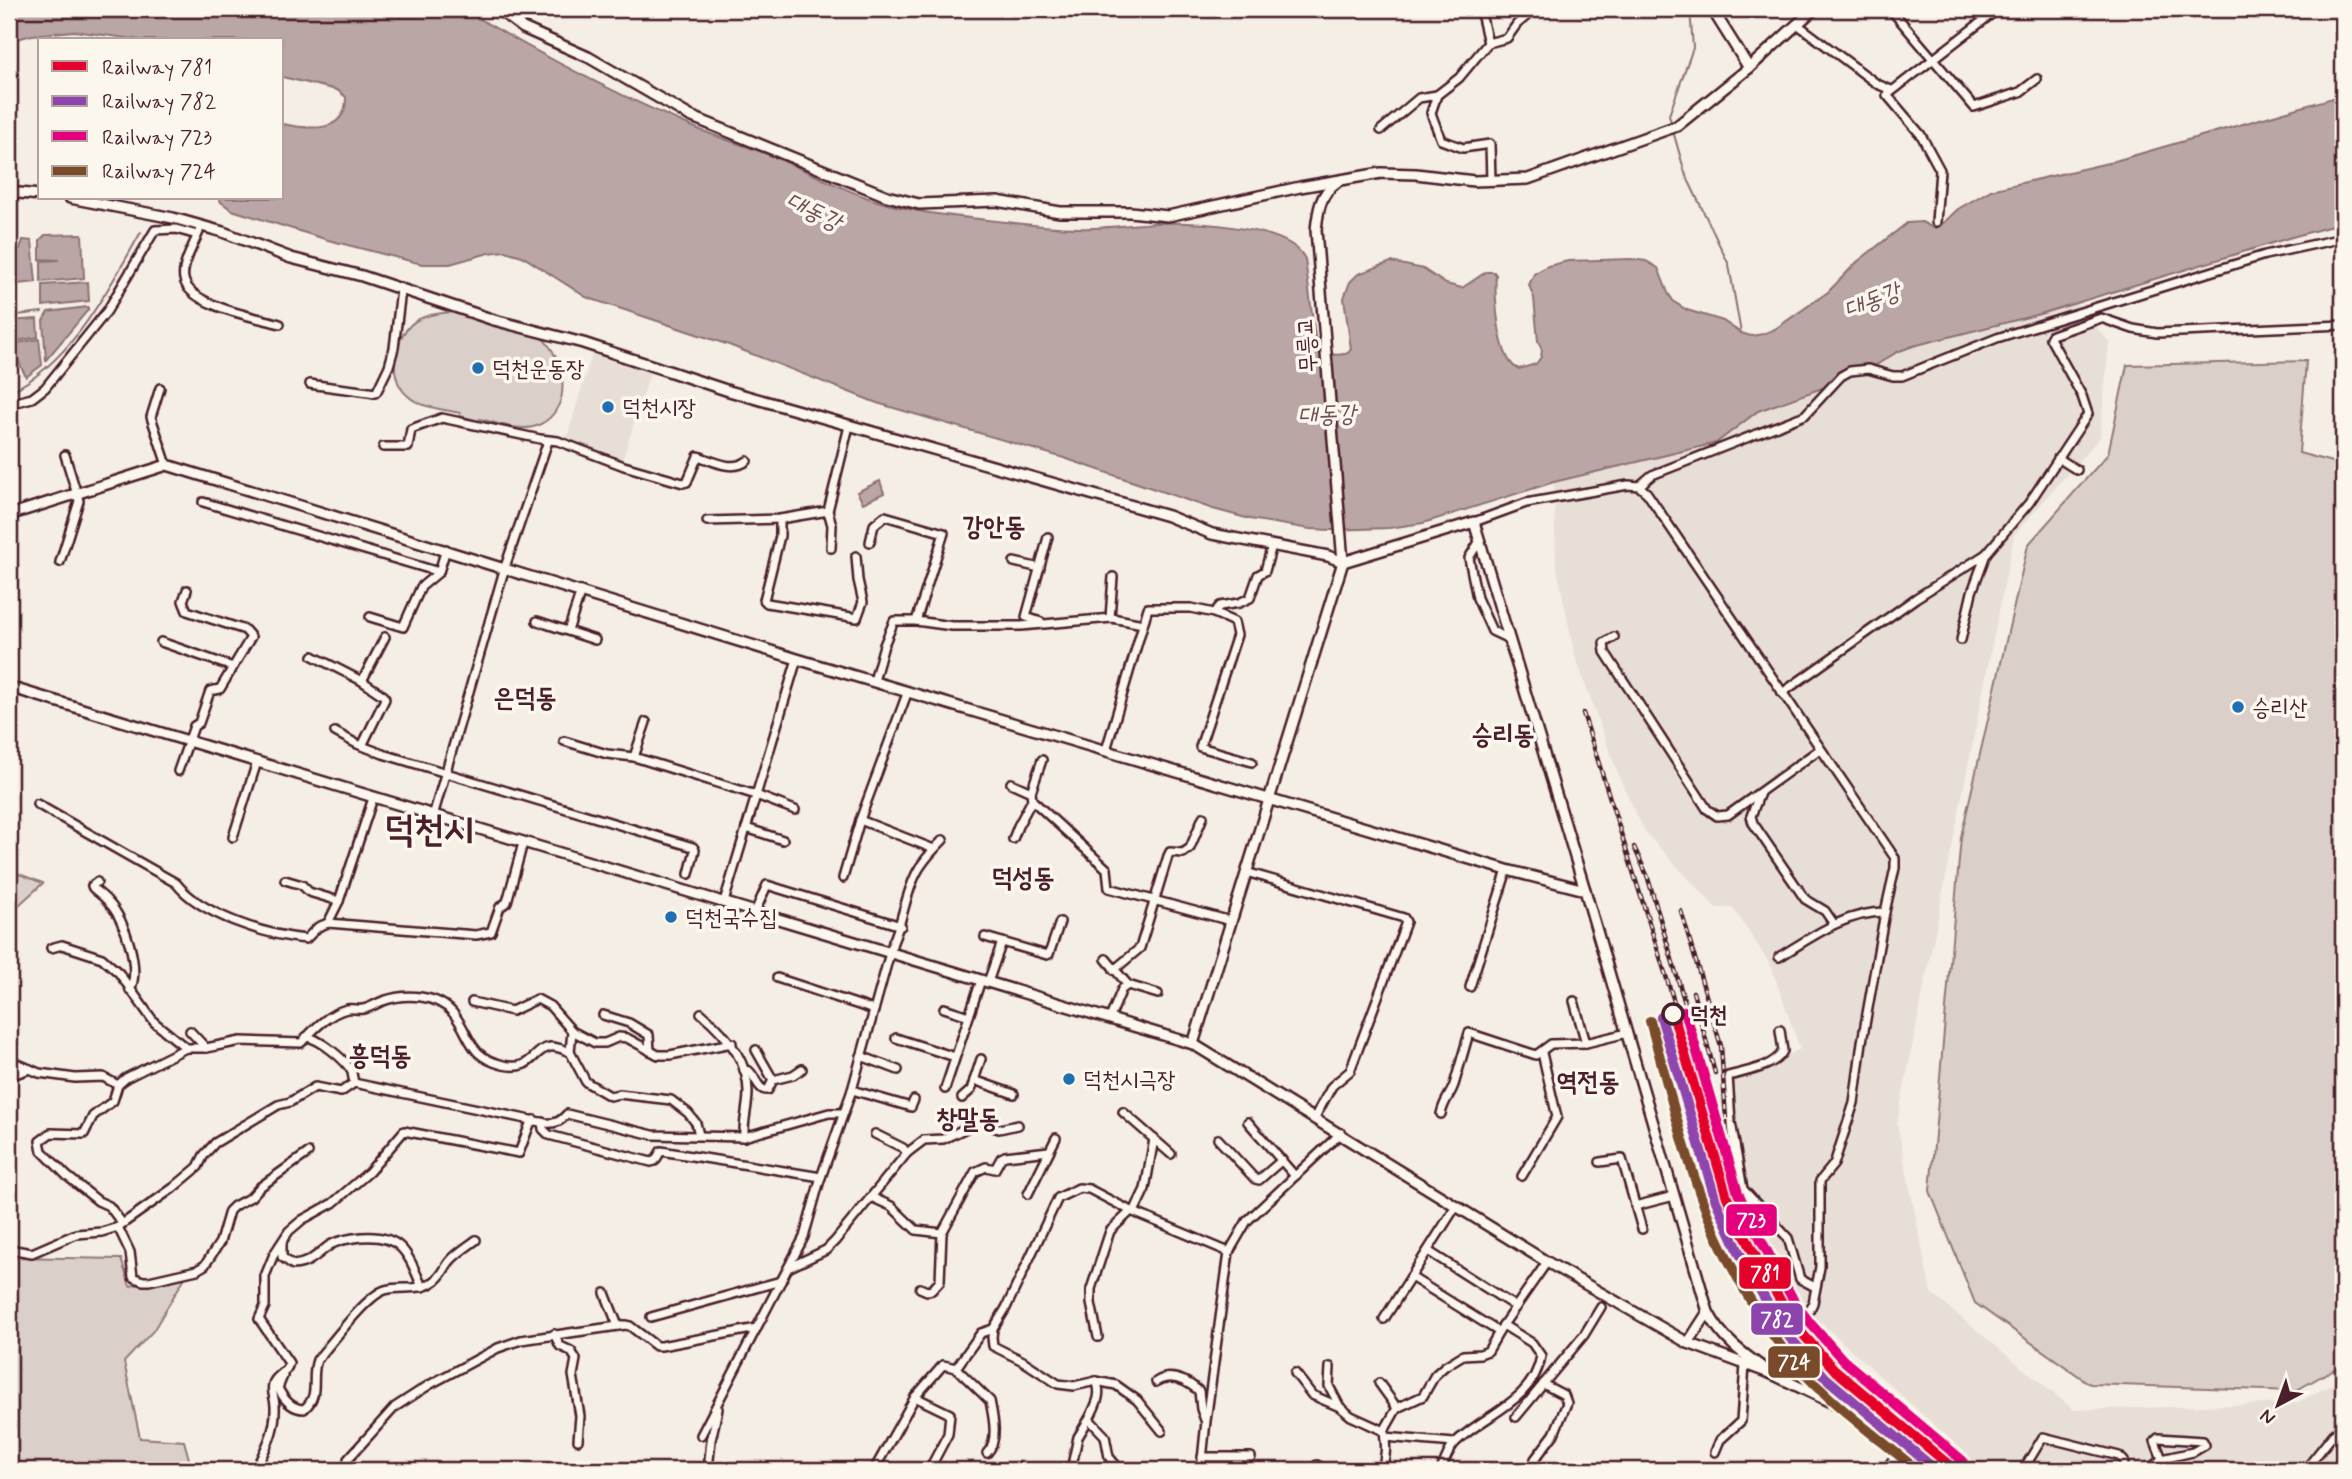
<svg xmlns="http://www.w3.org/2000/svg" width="2352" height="1479" viewBox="0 0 2352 1479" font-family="Mynerve,'Poor Story',sans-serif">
  <rect width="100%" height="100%" fill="#f4eee4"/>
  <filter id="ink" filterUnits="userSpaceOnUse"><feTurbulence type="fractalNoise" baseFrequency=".0143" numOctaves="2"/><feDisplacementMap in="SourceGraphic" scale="14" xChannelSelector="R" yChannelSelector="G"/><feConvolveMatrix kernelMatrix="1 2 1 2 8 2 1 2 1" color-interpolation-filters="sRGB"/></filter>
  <g filter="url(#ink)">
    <g fill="#e7dfd6">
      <polygon points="2075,302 2109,342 2100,437 2014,535 1897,1123 1931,1293 2074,1410 2296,1403 2343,1379 2343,1470 1984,1470 1795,1299 1733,1189 1726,1079 1760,1070 1800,1049 1771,966 1733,908 1716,908 1645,832 1621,782 1575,656 1556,563 1554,482 1716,443 1758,411 1813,393 1852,367 1873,366 1897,352 1913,346 2040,314"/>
      <polygon points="592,354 650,373 622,461 566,441"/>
    </g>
    <g fill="#dbd0c9" stroke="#92787a" stroke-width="2">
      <path d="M451,312l89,24c25,21 35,72 -1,89 -17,8 -41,-2 -59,-6l-1,2 -19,-5v-3c-17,-4 -39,-5 -52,-17 -23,-19 -14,-64 11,-77 9,-5 22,-6 32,-7z"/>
      <polygon points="2306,361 2299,453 2343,465 2343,1364 2295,1391 2090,1384 1975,1303 1930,1191 1961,837 2028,545 2108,454 2127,365"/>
      <polygon points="9,870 43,883 9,914"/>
      <polygon points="9,1257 121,1259 130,1286 187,1274 153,1331 124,1362 140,1438 184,1441 192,1470 9,1470"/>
    </g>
    <g fill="#baa7a5" stroke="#8d7174" stroke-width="2">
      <path d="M9,9h454c75,45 154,86 235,120 26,11 53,18 79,29 32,14 64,31 97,42 45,15 94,17 141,23 25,3 53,6 79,5 21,-1 42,-4 63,-5 35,-1 132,2 148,36l10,78c6,15 17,21 33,16l3,-4 -7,-51 6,-16 8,-8 33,-12 32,7 23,15 16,4 24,-16h8l2,3c-2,20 2,88 23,94l17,-5 5,-7 1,-7 -4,-9 -4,-43 -5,-13 5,-11 14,-8 20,-5 63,-2 15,2 12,7 10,25 6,9 13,8 36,11 18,12 10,3 12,-2 12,-5 53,-37 29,-30 50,-39 15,-1 11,6 6,-1 19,-18 33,-19 117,-27 235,-68v128l-51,14 -252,77 -127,32 -16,6 -24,15h-21l-27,20 -67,24 -42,32 -162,39 -131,41 -34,5 -58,2 -21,-1 -60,-10 -37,-10 -149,-51 -187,-55 -148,-58 -143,-48 -64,-41 -17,-5 -16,2 -39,11h-28l-94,-24 -96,-30 -11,-8 -2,-4h63v-74c25,5 65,11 64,-27l-9,-7 -55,-13v-37h-141l-67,-9 -42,4 -23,6z"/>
      <polygon points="82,234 84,278 41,282 41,261 59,260 40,259 40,240 45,235"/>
      <polygon points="23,240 32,241 36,282 9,285 9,241 15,241 15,247 20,249"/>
      <polygon points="88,282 89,301 43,306 43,285"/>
      <polygon points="88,307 88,310 46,360 43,321 48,312"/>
      <polygon points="37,319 38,337 12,342 9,339 9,321"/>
      <polygon points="39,339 42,365 26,377 12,348 13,344"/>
      <polygon points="880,481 884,493 863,503 857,492"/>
    </g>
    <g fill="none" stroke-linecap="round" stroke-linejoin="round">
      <g stroke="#8d7174" stroke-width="2">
        <polyline points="1672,125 1669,115 1693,48 1690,9"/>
        <polyline points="1673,131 1685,173 1729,265 1741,333"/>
        <polyline points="9,316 42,312"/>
        <path d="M9,392c61,-27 100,-104 132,-160"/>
      </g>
      <defs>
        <g id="minor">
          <polyline points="1480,9 1488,43"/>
          <polyline points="1893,12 1974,107 2020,92 2037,79"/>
          <polyline points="1797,24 1877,84 1891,90"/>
          <polyline points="1437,95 1431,113 1441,140 1463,148 1490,144 1491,181"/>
          <polyline points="1381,130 1419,98 1437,95 1459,78 1488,43 1507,38 1517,24 1535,9"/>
          <polyline points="1936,222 1940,170 1921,135 1887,95 1998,9"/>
          <path d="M199,232c-5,12 -18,34 -15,47 5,27 72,38 96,45"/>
          <polyline points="2343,285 2343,292"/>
          <path d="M310,384c23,4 43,5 65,9l2,-2 12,-25 5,-18 7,-58"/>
          <polyline points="160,388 151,417 167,465"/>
          <polyline points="9,404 32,398 45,388 107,311 155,230 176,229 197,235"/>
          <path d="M383,447h25l3,-18 31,-11 98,21 18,2 66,25 59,17 4,-1 11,-26c15,5 34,16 49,5"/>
          <polyline points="2058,458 2077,470"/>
          <polyline points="1639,486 1652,475 1805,415 1841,376 1850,371 1868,369 1893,376 1902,376 1997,338 2265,255 2343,238"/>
          <polyline points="203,502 439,572"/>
          <polyline points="828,511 832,525 831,548"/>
          <polyline points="780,519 780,536 764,600 767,603 857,618 863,602 858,580 856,556"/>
          <polyline points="707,521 780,519 828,511 849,426"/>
          <polyline points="1474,522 1526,503 1628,485 1639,486 1647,493 1895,858 1895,868 1885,912 1862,1042 1854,1103 1834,1164 1820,1181 1820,1267 1813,1303 1800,1331 1772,1374"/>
          <polyline points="870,542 874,525 885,516 944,533 916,621"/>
          <polyline points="1479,542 1469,558 1477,598 1492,631 1509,639"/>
          <polyline points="60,562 79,501 65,455"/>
          <polyline points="1014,562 1040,568"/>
          <polyline points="1214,613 1234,622 1237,635 1200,747 1252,762"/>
          <polyline points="370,617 403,627 421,587 439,572 446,549"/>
          <polyline points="1110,618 1113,577"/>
          <polyline points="537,621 595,640"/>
          <polyline points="1041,622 1026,617 1048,537"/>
          <polyline points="568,631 581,591"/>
          <polyline points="1614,637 1604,643 1605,652 1707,809 1717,816 1728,815 1820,749"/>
          <polyline points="1961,640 1972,592 1986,554"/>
          <polyline points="161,642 233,667"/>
          <polyline points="313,656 362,681 384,696 385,699 362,746"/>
          <polyline points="362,681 385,637"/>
          <polyline points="874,681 884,645 894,621 916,621 952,626 1021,626 1112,618 1143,624"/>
          <polyline points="1782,693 1916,598 1986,554 2029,503 2088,414 2082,396 2050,338 2052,335 2101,318 2133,329 2157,333 2343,325"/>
          <polyline points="335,732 357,744 383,754 693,847 695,850 689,874"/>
          <polyline points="564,741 607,754 634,757 756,795 795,810"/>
          <polyline points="1106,750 1148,608 1191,608 1214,613 1220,606 1239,603 1250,598 1258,575 1265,571 1272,545"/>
          <polyline points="634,757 646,722"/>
          <polyline points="1042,760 1031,792 1032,800 1107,869 1109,888 1231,921"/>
          <polyline points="178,771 194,726 199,723 210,691 220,689 251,637 245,630 187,611 183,601 187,590"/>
          <polyline points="1011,783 1031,792"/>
          <polyline points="1760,793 1751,816 1753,823 1805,899 1825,911 1834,924"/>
          <path d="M37,804l139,79c25,32 90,52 130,56l12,-12 10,-4 148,12 15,-3 9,-25 7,-5 16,-59"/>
          <polyline points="433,816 505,567 548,441"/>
          <polyline points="860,820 908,691"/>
          <polyline points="746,828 783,840"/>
          <polyline points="233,837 257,762"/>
          <polyline points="1013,839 1018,826 1032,800"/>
          <polyline points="1246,872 1404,918 1406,922 1350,1071 1332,1086 1315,1117"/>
          <polyline points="843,878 860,820 934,849"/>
          <polyline points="285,880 302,885 309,892 339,901"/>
          <path d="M97,882l-5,4 1,2c5,5 12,9 16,15 16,16 32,66 21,87"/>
          <polyline points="724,902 797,659"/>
          <polyline points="755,912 767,885 901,926"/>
          <polyline points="328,923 339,901 373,798"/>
          <polyline points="985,937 1047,955 1049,954 1060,922"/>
          <polyline points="51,948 62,945 102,958 119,973 154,1022 186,1048"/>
          <path d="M1779,957c33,-20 66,-45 106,-45"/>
          <polyline points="1106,959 1128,985"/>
          <polyline points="1114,970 1140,948 1168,856 1170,852 1183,853 1190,848 1203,817"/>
          <polyline points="777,978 874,1010"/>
          <polyline points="988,982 1002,942"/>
          <polyline points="1470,987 1507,870"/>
          <polyline points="1574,1001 1586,1043"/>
          <polyline points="472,1002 512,1011 537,999 550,1006 572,1031 570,1052 586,1082 610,1096 619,1094 671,1100 688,1113 696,1123 699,1135"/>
          <polyline points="944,1008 969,1016"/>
          <path d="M701,1013c24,20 47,46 47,79 0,16 -5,29 -4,45"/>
          <polyline points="603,1015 629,1023 649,1035 650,1051"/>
          <polyline points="1110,1018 1122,989 1128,985 1158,994"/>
          <path d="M1780,1030l3,21c-9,17 -38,20 -55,25l3,46 12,67 45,49 12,41 15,8"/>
          <polyline points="190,1031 206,1048"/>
          <polyline points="572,1031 595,1043 605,1043 619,1037 627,1038 658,1055 670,1055 732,1043"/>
          <polyline points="896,1038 955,1057"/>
          <polyline points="756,1050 773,1080"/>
          <polyline points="861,1056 898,1070"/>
          <path d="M9,1060l30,13 36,5 28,-1 15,8 8,-7 60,-30h20l35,-7 60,2c12,-13 28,-30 46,-34 6,-1 11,1 16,0 7,-1 14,-6 20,-8 22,-8 54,-7 70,12 19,23 14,43 50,52 30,7 30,-16 47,-18 6,-1 14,3 20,5"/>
          <path d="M744,1070l5,1c7,6 9,20 19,19l5,-10 20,-5 9,-6"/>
          <polyline points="9,1076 30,1069"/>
          <polyline points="974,1080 1014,1094"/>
          <path d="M354,1083l191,40c10,1 15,-1 22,-9l86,21 91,2 85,-24h14"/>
          <polyline points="118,1085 113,1101 93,1116 84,1134 51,1133 40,1141 42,1151 67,1176 98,1201 109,1206 122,1223"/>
          <polyline points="945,1089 981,980"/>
          <polyline points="852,1090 911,1107 914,1100"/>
          <polyline points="962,1098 971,1090 981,1059"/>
          <polyline points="1123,1112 1171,1154"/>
          <path d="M1441,1114c3,-14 9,-18 13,-29l15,-52 67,22 15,-11 35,-1 41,-10"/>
          <polyline points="542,1122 543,1129 549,1135 651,1162 655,1161 661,1151 821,1177"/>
          <polyline points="1248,1122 1295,1176"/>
          <polyline points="875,1134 903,1148 907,1153"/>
          <polyline points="1218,1139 1255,1179 1259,1180 1282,1160"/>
          <polyline points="1600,1162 1622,1159 1642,1229"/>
          <polyline points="1522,1176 1557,1117 1542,1053"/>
          <polyline points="1028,1194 1056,1138"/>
          <polyline points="871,1197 891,1206 916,1230 942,1233"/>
          <polyline points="1635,1206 1674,1196"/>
          <polyline points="1134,1212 1145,1189 1154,1139"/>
          <polyline points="118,1227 130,1252 133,1277 143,1281 149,1281 197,1270 205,1265 220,1242 229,1211 234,1206 251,1197 260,1187 308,1153"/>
          <path d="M282,1243v14l11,8c17,-1 24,-11 37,-20 9,-5 21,-7 32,-8 40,-3 46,17 60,50"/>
          <path d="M9,1249l23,4 44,-19 26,-2 16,-5 55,-39 25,-21 6,-12 11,-12 63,-38 12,-3 25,-15 26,5 13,-9c0,0 -2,-10 -2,-11 -6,-12 -33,-34 -46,-35"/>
          <polyline points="1428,1251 1516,1307"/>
          <polyline points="790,1267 826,1250 835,1241 907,1153 924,1140 943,1139 979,1122 999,1129 1018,1125"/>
          <polyline points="1411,1277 1499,1332"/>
          <polyline points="920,1288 927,1291 932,1290 940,1281 942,1233 975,1172 986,1167 995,1169 1001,1158 1005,1156 1049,1151"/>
          <polyline points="605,1293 618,1326"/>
          <polyline points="651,1317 781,1281"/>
          <polyline points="1384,1319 1456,1206"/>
          <polyline points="993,1329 992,1337 993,1346 1023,1361 1058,1384 1074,1386 1096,1381 1116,1385 1137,1400 1162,1431"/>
          <polyline points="554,1334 560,1346 571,1351 576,1359 573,1375 580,1416 578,1440"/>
          <polyline points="1098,1337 1091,1303 1091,1289 1110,1231 1131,1211"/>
          <polyline points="1330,1367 1329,1386 1340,1407"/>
          <polyline points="956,1368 981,1333 993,1329 1006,1308 1058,1198 1079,1188 1089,1189 1131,1211 1229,1252"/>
          <polyline points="1295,1373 1312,1395 1340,1407 1351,1416 1384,1431"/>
          <path d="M283,1376l-5,12c5,10 13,21 26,21 17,-14 6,-31 13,-49 14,-16 49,-64 68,-70 16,-5 34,2 48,-8 9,-5 11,-14 17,-21 7,-8 17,-14 26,-21"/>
          <path d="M1096,1381c7,14 -1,25 -7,38l16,17 4,21 11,13"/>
          <path d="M1156,1382c15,-10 31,-1 43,9l2,18 4,11"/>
          <polyline points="1379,1383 1397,1408"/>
          <polyline points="915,1397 950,1414 948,1434 929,1470"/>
          <polyline points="1516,1417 1584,1335 1601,1307"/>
          <path d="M701,1435l103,-198 16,-57 32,-90 41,-148c10,-22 12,-46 23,-68 6,-12 17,-24 27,-34"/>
          <polyline points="1385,1437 1454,1443"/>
          <polyline points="1715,1452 1720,1440 1741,1421 1745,1365"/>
          <polyline points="1202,1457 1251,1457"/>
          <polyline points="348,1459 395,1407 429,1385 498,1348 521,1340 625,1325 630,1326 656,1346 661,1346 757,1328"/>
          <path d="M260,1460c9,-18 16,-33 15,-54 0,-7 -4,-14 -2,-22 3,-10 14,-10 16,-21l-30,-44 6,-13v-30l9,-22 15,-23 13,-11 31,-17 36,-31 35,-41 115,22 11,-29 4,-4"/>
          <polyline points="1317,1465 1326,1470"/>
          <polyline points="708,1470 711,1440 718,1409"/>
          <path d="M874,1470l41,-73 28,-32 13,3 34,33c3,15 9,40 -3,52"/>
          <polyline points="1071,1470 1078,1437 1089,1419"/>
          <polyline points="1201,1470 1206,1421 1229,1252 1247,1221 1341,1133"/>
          <path d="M1381,1470c6,-14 5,-25 3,-39l13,-23 26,-12 12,-21 10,-9 18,-11 17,-1 8,-3 15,-26"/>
          <path d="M1441,1470c4,-9 8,-22 15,-28 29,-28 78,-41 85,-86l-9,-13 -29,-18 44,-63"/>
          <polyline points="1532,1470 1535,1459 1554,1434 1567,1403 1564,1395 1543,1384"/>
          <polyline points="2023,1470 2043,1437 2119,1456 2124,1461 2123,1470"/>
          <polyline points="2023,1470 2034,1470"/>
          <polyline points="2148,1470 2162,1459 2193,1452 2205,1445 2203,1441 2158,1438 2155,1441 2162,1459"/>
          <polyline points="2305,1470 2333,1435 2343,1426"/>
        </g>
        <g id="major">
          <polyline points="498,9 523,28 588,57 690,116 887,196 919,204 997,201 1060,212 1130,212 1168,216 1300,187 1381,173 1416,174 1474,181 1528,179 1677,126 1749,68 1814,9"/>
          <polyline points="1712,9 1749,68"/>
          <polyline points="9,192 40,195"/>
          <path d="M70,198l103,20 50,14 68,26 71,18 132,44 89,23 146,48 439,125 44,18 116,22 15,6 131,-40 111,368 123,422c15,29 38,44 64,62"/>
          <polyline points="9,515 167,465 797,659 1507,870 1585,890"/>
          <polyline points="9,687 1193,1044 1547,1262 1688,1343 1772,1374 1845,1409 1871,1427 1920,1470"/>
          <path d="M1193,1044l150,-482 -27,-332c2,-19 4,-37 21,-48"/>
          <polyline points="1688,1343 1708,1312"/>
          <polyline points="1887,1470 1900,1451"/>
        </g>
      </defs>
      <use href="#minor" stroke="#4a1f2b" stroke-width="12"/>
      <use href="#major" stroke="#4a1f2b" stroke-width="14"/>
      <use href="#minor" stroke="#fbf7ec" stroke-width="7"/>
      <use href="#major" stroke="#fbf7ec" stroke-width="9"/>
      <defs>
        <g id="rail">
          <polyline points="1583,713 1713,1125 1738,1215 1751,1248"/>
          <polyline points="1634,847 1647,875 1687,1010"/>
          <polyline points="1681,911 1721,1046 1727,1133 1733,1165"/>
          <polyline points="1693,992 1715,1073"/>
          <polyline points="1751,1236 1785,1309"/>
        </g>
      </defs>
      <use href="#rail" stroke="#4a1f2b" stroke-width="4.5"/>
      <use href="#rail" stroke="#fbf7ec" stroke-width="2" stroke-dasharray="5" stroke-linecap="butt"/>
      <defs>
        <polyline id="rail-1" points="1673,1014 1727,1197 1751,1248 1785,1309 1800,1331 1834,1369 1955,1470"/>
        <polyline id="rail-2" points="1661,1017 1716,1201 1740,1254 1774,1315 1791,1339 1826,1378 1936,1470"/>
        <polyline id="rail-3" points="1685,1011 1738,1193 1762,1242 1795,1303 1810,1323 1843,1360 1963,1461"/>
        <path id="rail-4" d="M1650,1021c17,61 32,124 54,184 15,42 49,104 76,140 37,49 90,86 137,125"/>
      </defs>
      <use href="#rail-1" stroke="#fbf7ec" stroke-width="16"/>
      <use href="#rail-2" stroke="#fbf7ec" stroke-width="16"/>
      <use href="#rail-3" stroke="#fbf7ec" stroke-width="16"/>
      <use href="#rail-4" stroke="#fbf7ec" stroke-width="16"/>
      <use href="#rail-1" stroke="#e4002b" stroke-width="10"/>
      <use href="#rail-2" stroke="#8e44ad" stroke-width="10"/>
      <use href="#rail-3" stroke="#e5007d" stroke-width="10"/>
      <use href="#rail-4" stroke="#7a4b2a" stroke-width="10"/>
    </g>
  </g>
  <g fill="#1f6fb2" stroke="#fbf7ec" stroke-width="2.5">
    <circle cx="478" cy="368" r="7"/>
    <circle cx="608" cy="407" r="7"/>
    <circle cx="2238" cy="707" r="7"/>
    <circle cx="671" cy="917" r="7"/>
    <circle cx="1069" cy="1079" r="7"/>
  </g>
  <circle fill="#fbf7ec" stroke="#4a1f2b" stroke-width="3.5" cx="1673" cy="1014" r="10"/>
  <g text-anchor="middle" stroke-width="7" stroke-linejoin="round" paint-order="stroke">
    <g font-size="23" fill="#4a1f2b" stroke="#fbf7ec">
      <text transform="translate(1306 345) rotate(-94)" y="8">무릉교</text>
    </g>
    <g font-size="23" fill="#4a1f2b" stroke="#fbf7ec" text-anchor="start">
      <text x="492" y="376">덕천운동장</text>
      <text x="622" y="415">덕천시장</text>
      <text x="2252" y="715">승리산</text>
      <text x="685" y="925">덕천국수집</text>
      <text x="1083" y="1087">덕천시극장</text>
    </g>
    <g font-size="23" font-weight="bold" fill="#4a1f2b" stroke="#fbf7ec" text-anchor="start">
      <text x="1690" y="1022">덕천</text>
    </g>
    <g font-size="24" font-style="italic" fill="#714f56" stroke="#fbf7ec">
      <text transform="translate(814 211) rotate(26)" y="8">대동강</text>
      <text transform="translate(1872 300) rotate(-21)" y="8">대동강</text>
      <text transform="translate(1327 414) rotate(-2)" y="8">대동강</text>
    </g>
    <g font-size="26" font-weight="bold" fill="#4a1f2b" stroke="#fbf7ec">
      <text x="994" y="535">강안동</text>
      <text x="525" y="706">은덕동</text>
      <text x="1503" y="743">승리동</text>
      <text x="1023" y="886">덕성동</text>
      <text x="380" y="1064">흥덕동</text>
      <text x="1588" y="1090">역전동</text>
      <text x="968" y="1127">창말동</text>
    </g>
    <g font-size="37" font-weight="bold" fill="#4a1f2b" stroke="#fbf7ec">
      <text x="429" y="841">덕천시</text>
    </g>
  </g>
  <g stroke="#fbf7ec" stroke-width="2.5">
    <rect x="1725" y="1203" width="53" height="34" rx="7" fill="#e5007d"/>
    <rect x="1738" y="1256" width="54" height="34" rx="7" fill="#e4002b"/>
    <rect x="1750" y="1302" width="54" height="34" rx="7" fill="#8e44ad"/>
    <rect x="1767" y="1345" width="54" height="34" rx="7" fill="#7a4b2a"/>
  </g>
  <g font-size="19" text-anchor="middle" font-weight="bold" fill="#fff">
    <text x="1751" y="1227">723</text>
    <text x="1765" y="1280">781</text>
    <text x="1777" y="1326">782</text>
    <text x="1794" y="1369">724</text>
  </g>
  <rect width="2352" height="1479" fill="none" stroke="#fbf7ec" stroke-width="35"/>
  <rect x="18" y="18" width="2317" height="1444" fill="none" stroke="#4a1f2b" stroke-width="2.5" filter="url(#ink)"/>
  <rect x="38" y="38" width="245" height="161" fill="#fbf7ec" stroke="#b4a19f" stroke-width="2"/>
  <rect x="52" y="61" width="35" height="10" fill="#e4002b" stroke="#b4a19f" stroke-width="2"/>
  <text x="102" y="74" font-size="21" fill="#4a1f2b">Railway 781</text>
  <rect x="52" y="96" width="35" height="10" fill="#8e44ad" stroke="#b4a19f" stroke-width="2"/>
  <text x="102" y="108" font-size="21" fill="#4a1f2b">Railway 782</text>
  <rect x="52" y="131" width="35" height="10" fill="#e5007d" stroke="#b4a19f" stroke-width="2"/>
  <text x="102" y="144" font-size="21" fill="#4a1f2b">Railway 723</text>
  <rect x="52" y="166" width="35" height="10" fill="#7a4b2a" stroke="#b4a19f" stroke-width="2"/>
  <text x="102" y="178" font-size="21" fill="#4a1f2b">Railway 724</text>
  <g transform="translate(2278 1405) rotate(221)" stroke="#fbf7ec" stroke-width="5" paint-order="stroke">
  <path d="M0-5L12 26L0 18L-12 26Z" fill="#4a1f2b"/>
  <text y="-10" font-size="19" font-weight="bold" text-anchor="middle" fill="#4a1f2b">N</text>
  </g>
</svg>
